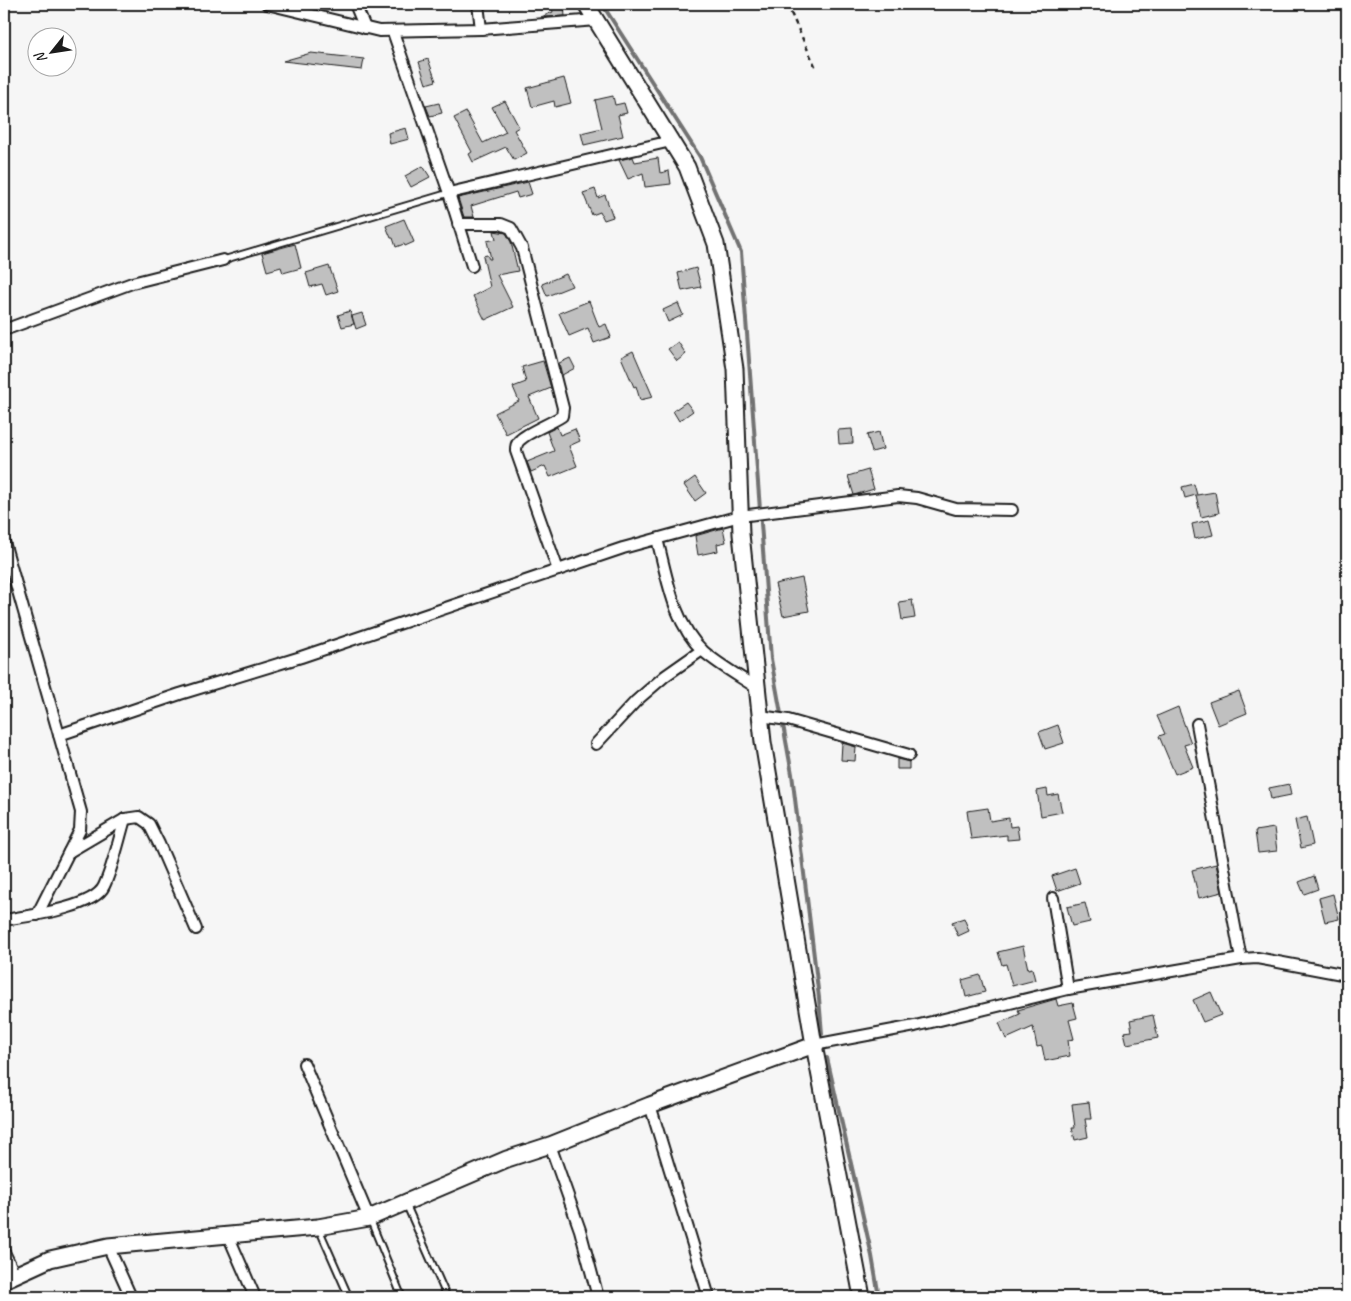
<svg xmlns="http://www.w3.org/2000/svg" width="1351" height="1301" viewBox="0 0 1351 1301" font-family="Caveat,sans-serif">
  <rect width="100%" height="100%" fill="#f6f6f6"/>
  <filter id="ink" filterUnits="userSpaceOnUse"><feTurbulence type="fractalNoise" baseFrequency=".02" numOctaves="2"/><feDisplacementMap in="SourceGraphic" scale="10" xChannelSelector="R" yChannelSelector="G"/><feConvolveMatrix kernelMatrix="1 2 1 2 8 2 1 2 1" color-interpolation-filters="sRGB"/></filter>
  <g filter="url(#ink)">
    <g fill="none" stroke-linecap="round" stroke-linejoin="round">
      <g stroke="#727272" stroke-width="4">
        <polyline points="602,4 700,157 741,252 771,659 792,774 819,998 822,1034"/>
        <polyline points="827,1058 872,1256 879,1297"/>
      </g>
    </g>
    <g fill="#c0c0c0" stroke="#1c1c1c">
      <polygon points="564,6 565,16 541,17 553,12 552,8"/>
      <polygon points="311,53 364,59 362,70 283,61"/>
      <polygon points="428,59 436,81 426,84 419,62"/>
      <polygon points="564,78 571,103 555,107 554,101 532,107 527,88"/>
      <polygon points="613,96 615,105 624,103 627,113 618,115 623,136 584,145 581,133 602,128 595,100"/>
      <polygon points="505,101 519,127 514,130 527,153 514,160 506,147 473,162 469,154 472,152 454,118 466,112 483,143 506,132 492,107"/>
      <polygon points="439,103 442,113 430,116 426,106"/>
      <polygon points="406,128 409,139 390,144 388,133"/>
      <polygon points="633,157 635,162 658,158 660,173 669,171 671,184 645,187 643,173 628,179 619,160"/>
      <polygon points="423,166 430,177 411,187 405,176"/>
      <polygon points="528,182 532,194 518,198 516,192 471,206 474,217 464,217 458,198"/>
      <polygon points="595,189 598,198 605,195 613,217 604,220 600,212 592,215 583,193"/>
      <polygon points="404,219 414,242 405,246 404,244 396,247 393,238 391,238 386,226"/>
      <polygon points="494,231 506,233 511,242 518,271 497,275 513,307 485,320 473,296 490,287 483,256 487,255 489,259 491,259 487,241 496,239"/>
      <polygon points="295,244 301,268 283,273 281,267 267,271 262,253"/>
      <polygon points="329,266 338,291 326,295 322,284 310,287 306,273"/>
      <polygon points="696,268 701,287 682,291 678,273"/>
      <polygon points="566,274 572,286 547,296 542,284"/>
      <polygon points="589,301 599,327 606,324 611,337 594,343 588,328 569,336 559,313"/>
      <polygon points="678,303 683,315 668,322 663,310"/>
      <polygon points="350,311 354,324 342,327 338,315"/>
      <polygon points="362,313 366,325 356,329 352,316"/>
      <polygon points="678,342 686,354 677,361 668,349"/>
      <polygon points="633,351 653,397 640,400 636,386 634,387 621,357"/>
      <polygon points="570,358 575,368 562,375 559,363"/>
      <polygon points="543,361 551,388 529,397 538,418 506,434 495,413 519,401 513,387 526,382 522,367"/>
      <polygon points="686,402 693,411 679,421 673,411"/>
      <polygon points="557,427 560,435 575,429 580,441 569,446 577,466 550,477 545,466 531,472 527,462 554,451 547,432"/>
      <polygon points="852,429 853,443 839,444 838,430"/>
      <polygon points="879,432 883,449 872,452 867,435"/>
      <polygon points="868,470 874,489 854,495 848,476"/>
      <polygon points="695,477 706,493 695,501 684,485"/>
      <polygon points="1194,484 1197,495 1215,492 1219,513 1201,517 1196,495 1185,498 1182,487"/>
      <polygon points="1209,520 1213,535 1195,539 1192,524"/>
      <polygon points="723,528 726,542 717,544 718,551 698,555 695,536"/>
      <polygon points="802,578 809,611 783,616 775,584"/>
      <polygon points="912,600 915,618 902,620 899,602"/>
      <polygon points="1239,691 1247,713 1218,725 1209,702"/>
      <polygon points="1178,707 1191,743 1184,745 1193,767 1175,774 1159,736 1165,734 1157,716"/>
      <polygon points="1058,725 1064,743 1045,749 1039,732"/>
      <polygon points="842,743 856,747 855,761 841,760"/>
      <polygon points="897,759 909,762 909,769 897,769"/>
      <polygon points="1289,784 1291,795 1271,799 1269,788"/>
      <polygon points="1047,789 1048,796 1058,794 1062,812 1041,816 1037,791"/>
      <polygon points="988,808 990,821 1009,818 1010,827 1017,826 1019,839 1007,840 1007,835 971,839 967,811"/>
      <polygon points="1307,817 1313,845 1301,848 1295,820"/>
      <polygon points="1274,828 1277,851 1258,853 1255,831"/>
      <polygon points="1216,864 1222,892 1199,898 1192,870"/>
      <polygon points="1075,868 1080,883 1057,891 1052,876"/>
      <polygon points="1314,876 1318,889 1304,894 1299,882"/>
      <polygon points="1333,894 1339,919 1325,922 1319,898"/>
      <polygon points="1085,903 1090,922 1072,926 1067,907"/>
      <polygon points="964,918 969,931 958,936 952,922"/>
      <polygon points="1023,946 1028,969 1032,968 1035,980 1012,986 1006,964 1002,965 998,952"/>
      <polygon points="980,975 985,992 966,997 962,980"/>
      <polygon points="1211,992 1221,1015 1203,1022 1193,1000"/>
      <polygon points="1056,999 1058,1006 1073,1003 1077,1018 1069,1020 1074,1039 1068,1040 1070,1056 1045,1061 1042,1046 1037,1047 1033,1027 1006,1039 999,1023 1020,1014 1018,1010"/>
      <polygon points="1153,1015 1158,1038 1127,1044 1124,1032 1132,1031 1130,1020"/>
      <polygon points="1089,1102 1091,1119 1085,1119 1088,1137 1075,1140 1072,1128 1075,1128 1072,1104"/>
    </g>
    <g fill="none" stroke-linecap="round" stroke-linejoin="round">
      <defs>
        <g id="lane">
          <polyline points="223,260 449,193"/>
          <polyline points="406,1204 447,1297"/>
          <polyline points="370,1219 402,1297"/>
          <polyline points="319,1229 349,1297"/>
        </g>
        <g id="street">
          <polyline points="267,4 379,31 481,29 597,20"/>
          <polyline points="355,4 365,28"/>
          <polyline points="478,4 481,29"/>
          <polyline points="393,32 449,193 472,266"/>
          <polyline points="449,193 671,141"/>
          <path d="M458,224h43l10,4 11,20 41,160 -1,8c-12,8 -34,16 -42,24 -4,3 -4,7 -4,11l42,119"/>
          <polyline points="4,330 132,283 223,260"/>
          <path d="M657,539c10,37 16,84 46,112 16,14 36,25 54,37"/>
          <polyline points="4,542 81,812 80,830 37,915"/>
          <polyline points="760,716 788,720 909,755"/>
          <polyline points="1197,724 1241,959"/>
          <polyline points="59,735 180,694 301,657 623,548 740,516 898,496 917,498 956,509 1012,510"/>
          <polyline points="596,744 636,701 665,676 702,650"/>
          <polyline points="69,852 125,819 139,817 149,824 159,844 196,929"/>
          <polyline points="1053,898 1068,989"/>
          <path d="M4,920c24,-4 90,-12 100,-34 9,-19 15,-47 21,-67"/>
          <polyline points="814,1045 915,1026 1068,989 1241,959 1257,958 1347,975"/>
          <polyline points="304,1064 369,1218"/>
          <polyline points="650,1105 709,1297"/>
          <polyline points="550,1145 580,1230 598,1297"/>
          <polyline points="228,1235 255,1297"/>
          <polyline points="108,1246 131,1297"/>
          <polyline points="4,1252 15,1275"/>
        </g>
        <g id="secondary">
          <polyline points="586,4 687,167 716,244 735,369 741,534 763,742 814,1045 862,1297"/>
          <polyline points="4,1280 50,1259 108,1246 318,1227 369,1218 507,1159 550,1145 650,1105 814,1045"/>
        </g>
      </defs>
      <use href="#lane" stroke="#1c1c1c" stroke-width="9"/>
      <use href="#street" stroke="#1c1c1c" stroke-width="14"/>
      <use href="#secondary" stroke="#1c1c1c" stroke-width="19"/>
      <polyline stroke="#1c1c1c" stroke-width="2.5" stroke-dasharray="5 4" stroke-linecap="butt" points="789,4 790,11 816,68"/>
      <use href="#lane" stroke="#fff" stroke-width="5"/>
      <use href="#street" stroke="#fff" stroke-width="10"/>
      <use href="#secondary" stroke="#fff" stroke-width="15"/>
    </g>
  </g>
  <rect width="1351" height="1301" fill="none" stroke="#fff" stroke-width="20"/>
  <rect x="10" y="10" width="1331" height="1281" fill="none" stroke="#1c1c1c" stroke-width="2" filter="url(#ink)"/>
  <g transform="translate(52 52) rotate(240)"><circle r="24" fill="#ffffff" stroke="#a4a4a4"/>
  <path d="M0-4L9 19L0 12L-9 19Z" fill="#1c1c1c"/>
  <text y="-8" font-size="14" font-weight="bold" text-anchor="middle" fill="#1c1c1c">N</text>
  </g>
</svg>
